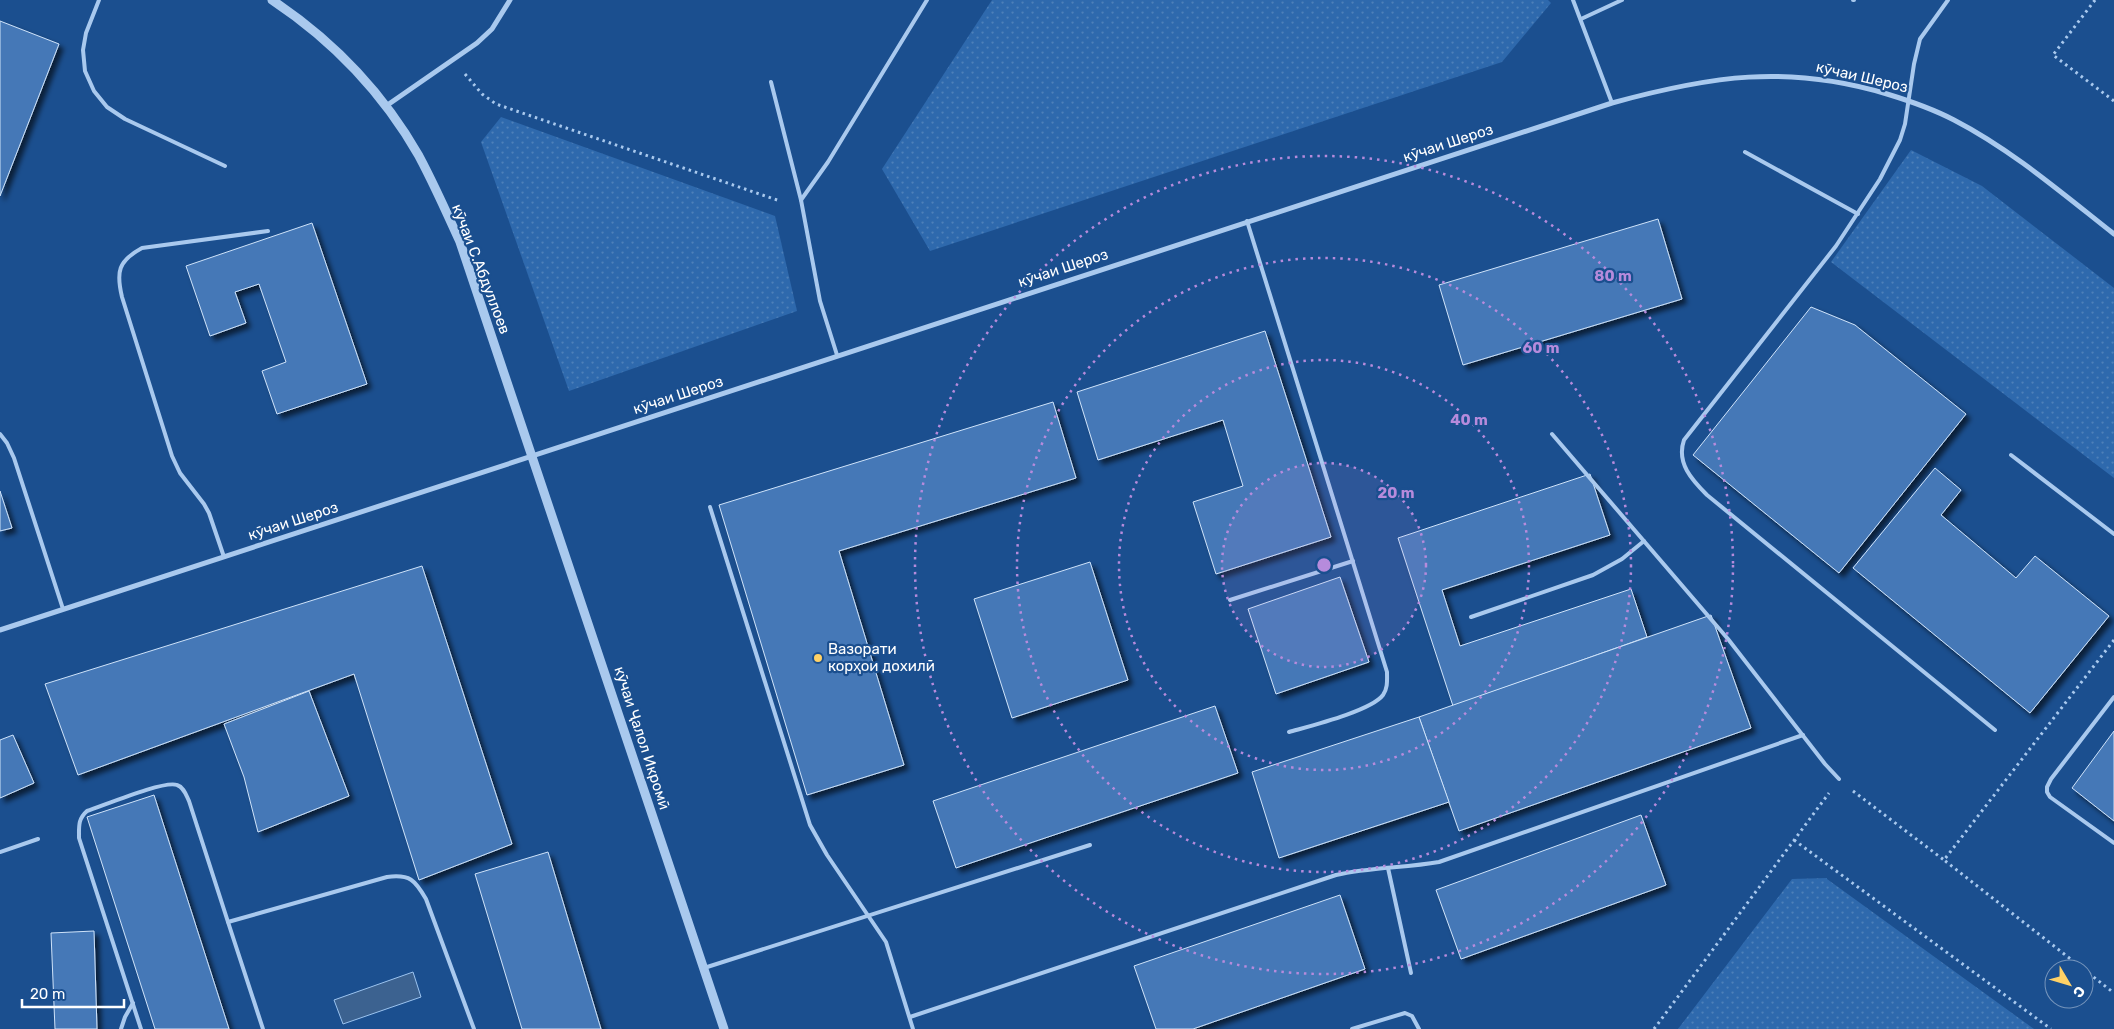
<svg xmlns="http://www.w3.org/2000/svg" width="2114" height="1029" viewBox="0 0 2114 1029" font-family="Rubik,sans-serif">
  <defs>
    <pattern id="grass-dots" width="8" height="8" patternUnits="userSpaceOnUse" patternTransform="scale(1.25)"><rect width="8" height="8" fill="#2e69ad"/><path d="M2 2h.1M6 6h.1" fill="none" stroke="#4d80b9" stroke-width="1.8" stroke-linecap="round"/></pattern>
    <filter id="shadow"><feDropShadow dx="4.5" dy="4.5" stdDeviation="2.5" flood-color="#0009"/></filter>
  </defs>
  <rect width="100%" height="100%" fill="#1b4f8f"/>
  <g fill="url(#grass-dots)">
    <polygon points="992,0 1548,0 1551,3 1502,62 930,251 882,169"/>
    <polygon points="501,117 775,216 797,311 569,391 481,142"/>
    <polygon points="1911,150 1982,186 2114,288 2114,478 1831,262"/>
    <polygon points="1827,878 1827,879 2034,1029 1678,1029 1792,879"/>
  </g>
  <polygon fill="#3c6290" stroke="#9cc4f0" points="413,972 421,997 343,1024 334,1000"/>
  <g fill="#4478b7" stroke="#cfe3fa" filter="url(#shadow)">
    <polygon points="0,21 59,44 0,196"/>
    <polygon points="1658,219 1682,299 1463,365 1439,285"/>
    <polygon points="312,223 367,384 277,414 262,371 286,362 259,284 235,292 246,323 210,336 186,266"/>
    <polygon points="1811,307 1855,325 1966,414 1839,573 1693,455"/>
    <polygon points="1265,331 1331,537 1216,574 1193,502 1243,486 1223,420 1098,460 1077,392"/>
    <polygon points="1053,402 1076,478 839,551 904,765 807,795 719,505"/>
    <polygon points="1935,468 1961,490 1941,515 2016,578 2035,556 2109,616 2030,713 1853,568"/>
    <polygon points="1590,474 1610,535 1442,590 1460,646 1631,589 1647,637 1453,706 1398,538"/>
    <polygon points="0,491 12,528 0,531"/>
    <polygon points="1090,562 1128,680 1012,718 974,599"/>
    <polygon points="422,566 512,844 419,880 354,674 78,775 45,684"/>
    <polygon points="1340,577 1369,662 1276,694 1248,609"/>
    <polygon points="1711,615 1751,728 1459,831 1419,717"/>
    <polygon points="309,691 349,796 258,832 244,777 224,724"/>
    <polygon points="1215,706 1238,773 956,868 933,801"/>
    <polygon points="1419,717 1449,802 1279,858 1252,772"/>
    <polygon points="2114,731 2114,821 2072,788"/>
    <polygon points="13,735 34,783 0,798 0,740"/>
    <polygon points="154,795 229,1029 155,1029 87,817"/>
    <polygon points="1641,815 1666,885 1461,959 1436,890"/>
    <polygon points="548,852 601,1029 522,1029 475,874"/>
    <polygon points="1340,895 1365,969 1193,1029 1156,1029 1134,966"/>
    <polygon points="94,931 97,1029 55,1029 51,933"/>
  </g>
  <g fill="none" stroke-linecap="round" stroke-linejoin="round">
    <g stroke="#a9c9ee" stroke-width="3" stroke-dasharray="2.5 4" stroke-linecap="butt">
      <polyline points="2095,0 2053,55 2114,101"/>
      <polyline points="465,74 482,94 496,104 780,201"/>
      <polyline points="2114,640 1944,860 2114,993"/>
      <polyline points="1853,791 1944,860"/>
      <polyline points="1794,840 2051,1029"/>
      <polyline points="1654,1029 1829,793"/>
    </g>
    <g stroke="#a9c9ee" stroke-width="4">
      <polyline points="99,0 86,33 83,50 85,71 94,91 107,107 125,119 225,166"/>
      <polyline points="1573,0 1612,103"/>
      <polyline points="1853,0 1854,0"/>
      <path d="M1948,0l-28,39 -6,25 -9,60 -5,16 -20,39 -44,67 -152,194c-8,23 8,40 23,55l288,235"/>
      <polyline points="1581,19 1622,0"/>
      <polyline points="771,82 801,200 820,301 837,355"/>
      <polyline points="1745,152 1858,214"/>
      <polyline points="801,200 828,162 927,0"/>
      <path d="M1247,221l140,451c0,8 1,16 -4,23 -12,16 -73,31 -94,37"/>
      <polyline points="0,434 7,443 14,458 63,609"/>
      <polyline points="1552,434 1728,639 1825,764 1839,779"/>
      <polyline points="2011,455 2114,534"/>
      <polyline points="710,507 810,825 827,855 886,942 913,1029"/>
      <path d="M224,557l-15,-44 -5,-9 -24,-31 -8,-17 -50,-159c-6,-25 -4,-36 20,-49l126,-17"/>
      <polyline points="1230,600 1353,561"/>
      <polyline points="1471,617 1593,575 1622,559 1644,541"/>
      <polyline points="2114,697 2051,779 2047,787 2047,792 2050,797 2114,843"/>
      <polyline points="0,852 38,839"/>
      <polyline points="1388,868 1411,973"/>
      <polyline points="704,968 1090,845"/>
      <path d="M910,1017l426,-142c34,-8 69,-7 103,-13l364,-127"/>
      <polyline points="121,1029 125,1017 133,1003"/>
      <path d="M141,1029l-62,-191c0,-12 -1,-19 8,-27 16,-5 77,-31 90,-26 7,2 9,10 12,16l39,121"/>
      <path d="M263,1029l-35,-107 159,-45c23,-3 28,3 39,22l48,130"/>
      <polyline points="1352,1029 1405,1013 1412,1016 1419,1029"/>
    </g>
    <g stroke="#a9c9ee" stroke-width="5">
      <polyline points="386,106 477,43 492,29 510,0"/>
      <path d="M0,630l1612,-527c98,-27 175,-39 275,-9 23,7 46,15 67,26 58,30 109,74 160,114"/>
    </g>
    <path stroke="#a9c9ee" stroke-width="9" d="M272,0c60,40 111,93 147,156 15,28 28,57 41,86l264,787"/>
  </g>
  <circle cx="1324" cy="565" r="102" fill="#b68bdc" fill-opacity=".12"/>
  <g fill="none" stroke="#b68bdc" stroke-width="2.5" stroke-dasharray="2.5 5">
    <circle cx="1324" cy="565" r="102"/>
    <circle cx="1324" cy="565" r="205"/>
    <circle cx="1324" cy="565" r="307"/>
    <circle cx="1324" cy="565" r="409"/>
  </g>
  <circle fill="#ffd166" stroke="#1b4f8f" stroke-width="2" cx="818" cy="658" r="5"/>
  <g text-anchor="middle" stroke-width="4.5" stroke-linejoin="round" paint-order="stroke">
    <g font-size="15" fill="#fff" stroke="#1b4f8f">
      <text transform="translate(1862 77) rotate(13)" y="5">кӯчаи Шероз</text>
      <text transform="translate(1448 143) rotate(-18)" y="5">кӯчаи Шероз</text>
      <text transform="translate(1063 268) rotate(-18)" y="5">кӯчаи Шероз</text>
      <text transform="translate(481 269) rotate(69)" y="5">кӯчаи С.Абдуллоев</text>
      <text transform="translate(678 395) rotate(-18)" y="5">кӯчаи Шероз</text>
      <text transform="translate(293 521) rotate(-18)" y="5">кӯчаи Шероз</text>
      <text transform="translate(642 738) rotate(72)" y="5">кӯчаи Ҷалол Икромӣ</text>
    </g>
    <g font-size="15" fill="#fff" stroke="#1b4f8f" text-anchor="start">
      <text x="828" y="654">Вазорати<tspan x="828" dy="17">корҳои дохилӣ</tspan></text>
    </g>
  </g>
  <circle cx="1324" cy="565" r="8" fill="#b68bdc" stroke="#1b4f8f" stroke-width="2.5"/>
  <g font-size="15" text-anchor="middle" font-weight="bold" fill="#b68bdc" stroke="#1b4f8f" stroke-width="4.5" stroke-linejoin="round" paint-order="stroke">
    <text x="1613" y="281">80 m</text>
    <text x="1541" y="353">60 m</text>
    <text x="1469" y="425">40 m</text>
    <text x="1396" y="498">20 m</text>
  </g>
  <g transform="translate(2069 984) rotate(128)"><circle r="24" fill="#1b4f8f" stroke="#7695bc"/>
  <path d="M0-4L9 19L0 12L-9 19Z" fill="#ffd166"/>
  <text y="-8" font-size="14" font-weight="bold" text-anchor="middle" fill="#ffffff">С</text>
  </g>
  <path d="M22 999v8h102v-8" fill="none" stroke="#ffffff" stroke-width="2.5"/>
  <text x="30" y="999" font-size="15" fill="#ffffff" stroke="#1b4f8f" stroke-width="4" paint-order="stroke">20 m</text>
</svg>
